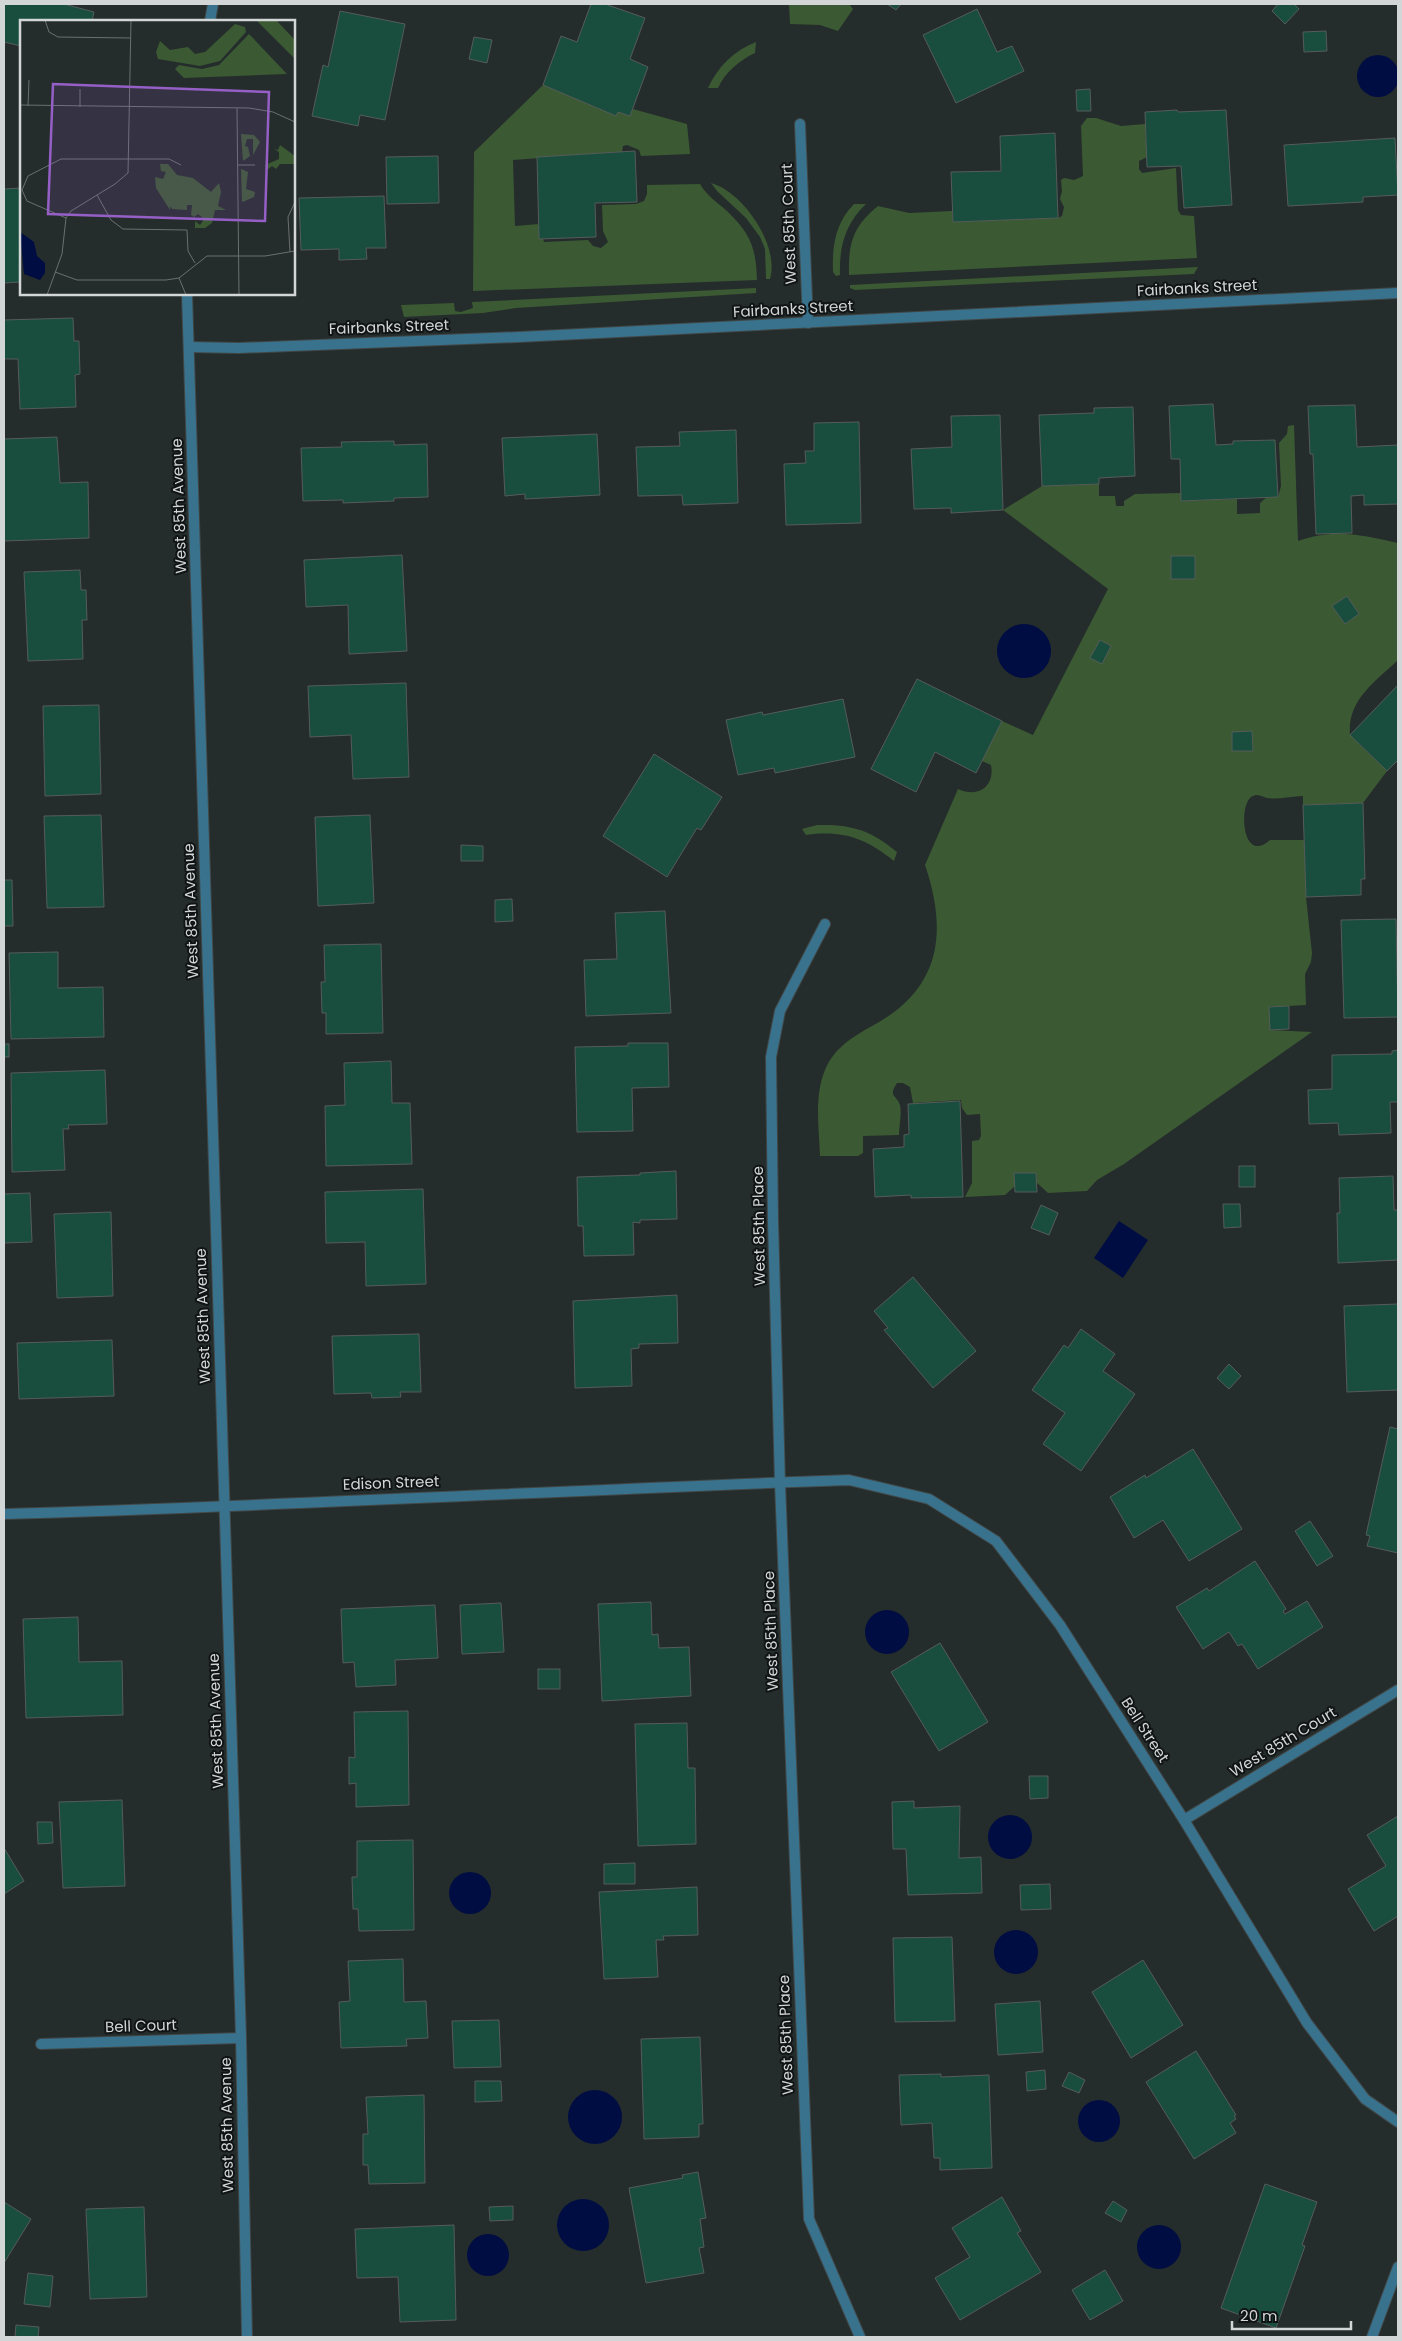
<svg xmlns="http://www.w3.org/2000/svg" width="1402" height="2341" viewBox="0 0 1402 2341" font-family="Poppins,sans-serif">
  <rect width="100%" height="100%" fill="#252c2c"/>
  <g fill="#3b5933" fill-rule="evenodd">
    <polygon points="789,4 849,4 853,9 838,31 820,25 790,24"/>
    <path d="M756,42l-1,11c-15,7 -30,19 -37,35h-10c10,-21 25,-37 48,-46z"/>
    <path d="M543,85l73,30 2,-3 11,4 4,-7 54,15 3,30 -49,2 -2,-6 -12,-5 -4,1 -1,6 -109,8 2,66 24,-2 5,18 44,-2 5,6 8,2 7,-6 -5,-11 -1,-26 34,-1 8,-3 3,-7v-9l53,-1c7,12 17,18 27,27 24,23 29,37 30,69l-284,11 1,-139z"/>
    <path d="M1087,118h9l25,8 24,-2 2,33 -8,4v8l3,4 34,-5 2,42 3,5 13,1 3,42 -348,17c-1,-31 4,-49 29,-69l31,7 43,-2 1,11 105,-4 4,-2 2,-9 -4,-8 2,-8 -1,-11 3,-2 10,2 9,-4 -2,-50z"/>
    <path d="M711,183c31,8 69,62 59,96h-4l-1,-30 -5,-12 -14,-19 -29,-27z"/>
    <path d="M854,204h12c-21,20 -27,43 -26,71l-4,1 -3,-4c-1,-25 2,-49 21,-68z"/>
    <polygon points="1198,267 1194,274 855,290 850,288 850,285"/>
    <polygon points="756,288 756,293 516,308 483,313 404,317 401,305 454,303 455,311 461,312 473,308 472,302"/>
    <path d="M1294,425l4,116c36,-13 64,-6 100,2v117c-23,22 -51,40 -48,75l37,36 -24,32 -60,2v-9c-11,0 -25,4 -36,2 -4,-1 -9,-5 -14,-2 -15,5 -12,70 17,44h35l1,57 6,56 -1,9 -6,12 1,31 -36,2v23l42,2 -188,132 -27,16 -10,11 -39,2 -11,-10 -1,-10h-22l1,13 -10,9 -40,2 7,-14v-42l7,-1 2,-4 -1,-22 -13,1 -5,-7 -1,-8 -48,3 -3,-16 -7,-4h-6c-9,14 -1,11 3,22 2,8 -1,22 -1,30l-36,1v17l-5,3h-38c-1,-28 -6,-60 5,-86 12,-29 39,-38 62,-53 57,-38 58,-93 38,-152l33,-76c20,9 37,-2 33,-24l-9,-4 20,-40 31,14 75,-146 -105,-79 39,-24 57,-2v12h16l1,10h8v-5l11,-7 46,-1 1,8 55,-2v15l23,-1v-10l7,-6h11l3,-11 -2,-43 8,-9 1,-8zM1171,556h24v23h-23zM1347,596l12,18 -14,10 -13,-18zM1100,640l11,6 -9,17 -11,-5zM1232,732h20l1,19h-20z"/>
    <path d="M817,825c34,-1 54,5 80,27l-3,9c-29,-23 -51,-31 -88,-26l-4,-6z"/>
  </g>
  <g fill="#000d42">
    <circle cx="1378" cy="76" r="21"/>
    <circle cx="1024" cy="651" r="27"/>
    <polygon points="1119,1221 1148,1240 1123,1278 1094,1258"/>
    <circle cx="887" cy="1632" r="22"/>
    <circle cx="1010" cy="1837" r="22"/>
    <circle cx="470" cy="1893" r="21"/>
    <circle cx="1016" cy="1952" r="22"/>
    <circle cx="595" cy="2117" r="27"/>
    <circle cx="1099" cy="2121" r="21"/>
    <circle cx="583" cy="2225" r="26"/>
    <circle cx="1159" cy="2247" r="22"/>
    <circle cx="488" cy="2255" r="21"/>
  </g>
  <g fill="#194d3e" stroke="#555c59">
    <polygon points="4,4 64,4 94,12 92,21 21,21 21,46 4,42"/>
    <polygon points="591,4 605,4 645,18 630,59 648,67 630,116 618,112 616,116 543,85 561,36 577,42"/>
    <polygon points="887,4 901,4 896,10"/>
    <polygon points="1278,4 1294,4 1299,9 1285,24 1272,11"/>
    <polygon points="977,9 997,52 1012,46 1024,71 956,103 923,35"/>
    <polygon points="340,11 405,24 385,120 360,115 358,126 312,116 323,65 328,67"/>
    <polygon points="1326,31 1327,51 1304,52 1303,32"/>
    <polygon points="474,37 492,40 487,63 469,59"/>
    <polygon points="1090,89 1091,111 1077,111 1076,90"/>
    <polygon points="1177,110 1178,112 1226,110 1232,205 1184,208 1181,166 1147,167 1145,112"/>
    <polygon points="1055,133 1058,218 953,222 951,172 1001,171 1000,136"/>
    <polygon points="1395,138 1398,195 1363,197 1363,202 1288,206 1284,145"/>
    <polygon points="635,151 637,202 595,203 596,237 539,239 537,157"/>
    <polygon points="438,156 439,203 387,204 386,157"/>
    <polygon points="21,188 21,282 4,283 4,189"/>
    <polygon points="384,196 386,248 366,248 367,259 339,260 339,249 301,250 299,198"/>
    <polygon points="73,318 74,341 79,341 80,374 75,375 76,407 20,409 18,359 4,359 4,320"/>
    <polygon points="1213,404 1216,445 1233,444 1233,441 1275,440 1278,497 1181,501 1180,459 1171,459 1169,406"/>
    <polygon points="1355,405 1357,447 1398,445 1398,504 1364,505 1364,495 1351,496 1352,533 1316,534 1313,454 1310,454 1308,406"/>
    <polygon points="1133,407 1135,476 1099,478 1099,484 1042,486 1039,415 1094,413 1094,408"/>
    <polygon points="1000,415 1003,510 951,513 951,508 914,509 911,449 952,447 951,416"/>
    <polygon points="859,422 861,523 786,525 784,464 806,463 805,451 814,451 814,423"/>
    <polygon points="736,430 738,503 683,505 682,495 638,496 636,447 680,446 679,432"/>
    <polygon points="597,434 600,495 525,499 525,494 505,496 502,438"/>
    <polygon points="57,437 60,483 88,482 89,538 4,541 4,439"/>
    <polygon points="394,441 394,445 427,444 428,497 394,498 394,501 343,503 343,500 303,501 301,448 342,447 341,442"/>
    <polygon points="402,555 407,651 349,654 348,605 306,607 304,560"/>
    <rect x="1171" y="556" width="24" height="23"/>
    <polygon points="80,570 81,590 86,590 87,620 82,620 83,659 28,661 24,572"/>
    <polygon points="1347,596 1359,614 1345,624 1332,606"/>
    <polygon points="1100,640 1111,646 1102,664 1090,658"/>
    <polygon points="917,679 1002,721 976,773 935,752 916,792 871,769"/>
    <polygon points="406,683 409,777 353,779 351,735 310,737 308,686"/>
    <polygon points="1398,685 1398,760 1387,771 1350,735"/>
    <polygon points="843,699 855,757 775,773 774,768 738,775 726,720 762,712 763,715"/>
    <polygon points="99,705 101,794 45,796 43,706"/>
    <polygon points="1252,731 1253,751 1232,751 1232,732"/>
    <polygon points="654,754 722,797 701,830 697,828 667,877 603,836"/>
    <polygon points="1363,803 1365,879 1361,879 1361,895 1306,897 1303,805"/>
    <polygon points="101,815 104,907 47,908 44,816"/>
    <polygon points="370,815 374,903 318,906 315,817"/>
    <polygon points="461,845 483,846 483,861 461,861"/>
    <polygon points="4,880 12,880 13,926 4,926"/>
    <polygon points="512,899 513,921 495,922 495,900"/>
    <polygon points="665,911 671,1013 586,1016 584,960 617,959 615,913"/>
    <polygon points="1396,919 1398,1017 1344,1018 1341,920"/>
    <polygon points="381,944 383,1033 326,1034 326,1013 322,1013 321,982 325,982 324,945"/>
    <polygon points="58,952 58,988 103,987 104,1037 11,1039 9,953"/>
    <polygon points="1289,1006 1289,1029 1270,1030 1269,1007"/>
    <polygon points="628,1043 668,1043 669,1087 632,1088 633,1131 577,1132 575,1047 628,1046"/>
    <rect x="4" y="1044" width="5" height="13"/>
    <polygon points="1398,1050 1398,1102 1390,1102 1391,1133 1339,1135 1338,1123 1309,1124 1308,1090 1332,1089 1332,1055 1392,1054 1392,1051"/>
    <polygon points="391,1061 392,1103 410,1103 412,1164 326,1166 325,1106 345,1105 344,1063"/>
    <polygon points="105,1070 107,1124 68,1125 69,1129 63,1129 65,1170 12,1172 11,1073"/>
    <polygon points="960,1101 963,1197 911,1198 911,1195 875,1197 873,1149 904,1147 904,1135 909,1134 908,1104"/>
    <rect x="1239" y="1166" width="16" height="21"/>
    <polygon points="676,1171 677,1219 640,1220 640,1223 633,1222 634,1255 584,1256 583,1226 578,1226 577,1177 640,1175 640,1173"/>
    <polygon points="1014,1173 1036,1173 1037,1192 1015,1192"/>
    <polygon points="1393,1176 1394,1210 1398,1210 1398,1260 1338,1263 1337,1213 1340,1213 1339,1178"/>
    <polygon points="423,1189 426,1284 366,1286 365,1242 326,1243 325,1192"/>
    <polygon points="30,1193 32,1242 4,1243 4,1194"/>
    <polygon points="1223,1204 1240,1204 1241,1227 1224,1228"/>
    <polygon points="1041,1205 1058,1213 1049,1235 1031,1228"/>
    <polygon points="111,1212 113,1296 57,1298 54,1214"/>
    <polygon points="913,1277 976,1351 933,1388 884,1330 888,1328 874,1311"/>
    <polygon points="677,1295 678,1343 639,1344 639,1348 631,1349 632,1386 575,1388 573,1301"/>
    <polygon points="1398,1304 1398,1390 1347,1392 1344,1306"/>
    <polygon points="1081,1329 1115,1354 1103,1371 1135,1394 1081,1471 1043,1444 1065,1413 1032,1390 1064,1345 1068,1348"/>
    <polygon points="419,1334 421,1392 400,1392 401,1397 372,1398 371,1393 334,1394 332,1336"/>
    <polygon points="112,1340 114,1396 19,1399 17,1343"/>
    <polygon points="1229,1364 1241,1376 1229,1389 1217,1378"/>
    <polygon points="1390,1427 1398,1429 1398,1553 1367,1546 1370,1536 1366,1535"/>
    <polygon points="1193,1449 1242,1529 1189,1561 1163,1520 1134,1538 1110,1497 1145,1475 1146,1478"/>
    <polygon points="1310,1521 1333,1556 1317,1566 1295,1531"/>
    <polygon points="1255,1561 1286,1609 1283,1611 1285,1614 1307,1601 1323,1627 1258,1669 1242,1644 1238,1646 1229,1632 1203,1649 1176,1607 1207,1588 1209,1591"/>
    <polygon points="651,1602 652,1635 658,1634 659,1648 689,1647 691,1696 602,1701 598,1604"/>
    <polygon points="501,1603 504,1652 462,1654 460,1605"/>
    <polygon points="435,1605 438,1658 395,1660 396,1685 356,1687 354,1662 343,1663 341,1609"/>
    <polygon points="78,1617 79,1662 122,1661 123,1715 26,1718 23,1619"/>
    <polygon points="940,1643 988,1722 939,1751 891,1672"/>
    <rect x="538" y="1669" width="22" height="20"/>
    <polygon points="408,1711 409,1805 356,1807 356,1783 349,1784 349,1757 355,1758 354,1712"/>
    <polygon points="687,1723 688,1768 695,1768 696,1844 638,1846 635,1724"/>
    <polygon points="1029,1776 1048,1776 1048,1798 1030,1799"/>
    <polygon points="122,1800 125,1886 63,1888 59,1802"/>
    <polygon points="914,1801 914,1808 960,1806 959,1858 981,1857 982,1893 908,1895 906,1849 893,1849 892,1802"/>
    <polygon points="1398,1816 1398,1916 1374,1931 1348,1889 1386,1866 1367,1835"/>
    <polygon points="37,1822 52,1822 53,1843 38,1844"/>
    <polygon points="413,1840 414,1930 359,1931 358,1909 353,1909 352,1877 357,1877 357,1841"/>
    <polygon points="4,1848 24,1881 4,1894"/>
    <polygon points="635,1863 635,1884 604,1884 604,1864"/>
    <polygon points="1050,1884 1051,1909 1021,1910 1020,1885"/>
    <polygon points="697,1887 698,1935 663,1936 664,1940 656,1940 658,1977 604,1979 599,1892"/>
    <polygon points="952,1937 955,2021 895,2022 893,1938"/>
    <polygon points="403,1959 404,2002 426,2001 428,2038 406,2039 407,2046 341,2048 339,2002 350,2001 348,1961"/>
    <polygon points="1143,1960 1183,2025 1131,2058 1092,1992"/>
    <polygon points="1040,2001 1043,2052 998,2055 995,2004"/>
    <polygon points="499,2020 501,2067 454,2068 452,2021"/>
    <polygon points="700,2037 703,2124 699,2124 699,2137 644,2139 641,2039"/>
    <polygon points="1196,2051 1236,2115 1234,2116 1236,2119 1230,2123 1236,2133 1194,2159 1146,2082"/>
    <polygon points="1045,2070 1046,2089 1027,2091 1026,2072"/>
    <polygon points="1069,2072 1085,2080 1079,2093 1062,2086"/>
    <polygon points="941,2074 941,2077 989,2075 992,2168 940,2170 940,2158 934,2158 932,2123 901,2125 899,2075"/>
    <polygon points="475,2081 501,2081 502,2101 475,2102"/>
    <polygon points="424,2095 425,2183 369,2184 368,2165 363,2165 363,2134 368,2134 366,2097"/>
    <polygon points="698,2172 706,2218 700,2219 704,2247 699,2248 704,2273 646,2283 629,2188 683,2178 682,2175"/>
    <polygon points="1265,2184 1317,2202 1302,2245 1305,2246 1276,2328 1221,2308"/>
    <polygon points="1002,2197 1021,2231 1017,2233 1041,2272 960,2320 935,2278 970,2257 952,2228"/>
    <polygon points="1113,2201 1127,2210 1121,2222 1105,2213"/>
    <polygon points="4,2202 31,2219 4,2263"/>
    <polygon points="513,2206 513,2220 490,2221 489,2207"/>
    <polygon points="144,2207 147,2297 90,2299 86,2209"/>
    <polygon points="454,2225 456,2320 400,2322 398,2277 357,2278 355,2229"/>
    <polygon points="1105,2270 1123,2301 1090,2320 1072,2290"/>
    <polygon points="28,2273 53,2276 50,2307 24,2304"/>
    <polygon points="16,2325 39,2327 38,2337 15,2337"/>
  </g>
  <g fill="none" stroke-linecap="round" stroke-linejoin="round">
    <defs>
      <g id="minor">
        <polyline points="210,21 213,4"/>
        <polyline points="800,124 808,323"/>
        <polyline points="187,294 241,2038 247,2337"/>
        <polyline points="189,347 239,348 519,337 1398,293"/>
        <polyline points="825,924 780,1011 771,1057 773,1220 780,1483 809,2219 860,2337"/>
        <path d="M4,1514c281,-8 563,-24 845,-34l80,19 67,42 64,84 124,195 123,203 58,76 33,23"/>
        <polyline points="1184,1820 1398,1690"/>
        <polyline points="41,2044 241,2038"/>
        <polyline points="1372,2337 1398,2267"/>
      </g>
    </defs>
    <use href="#minor" stroke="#414747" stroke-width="12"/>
    <use href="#minor" stroke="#39728d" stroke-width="10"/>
  </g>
  <g text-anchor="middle" stroke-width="4" stroke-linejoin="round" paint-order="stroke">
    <g font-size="15" fill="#d2d6d6" stroke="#111414">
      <text transform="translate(789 224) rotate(-92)" y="5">West 85th Court</text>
      <text transform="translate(1197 288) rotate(-3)" y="5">Fairbanks Street</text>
      <text transform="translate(793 309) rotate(-3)" y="5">Fairbanks Street</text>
      <text transform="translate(389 327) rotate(-2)" y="5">Fairbanks Street</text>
      <text transform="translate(179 506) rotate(-92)" y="5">West 85th Avenue</text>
      <text transform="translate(191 911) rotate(-92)" y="5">West 85th Avenue</text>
      <text transform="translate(759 1226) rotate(-91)" y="5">West 85th Place</text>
      <text transform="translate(203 1316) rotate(-92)" y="5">West 85th Avenue</text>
      <text transform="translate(391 1483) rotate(-2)" y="5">Edison Street</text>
      <text transform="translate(771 1631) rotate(-92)" y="5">West 85th Place</text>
      <text transform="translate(216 1721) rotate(-92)" y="5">West 85th Avenue</text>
      <text transform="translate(1145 1730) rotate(57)" y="5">Bell Street</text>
      <text transform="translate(1283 1742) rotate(-31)" y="5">West 85th Court</text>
      <text transform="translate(141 2026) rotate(-2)" y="5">Bell Court</text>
      <text transform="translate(786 2035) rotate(-92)" y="5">West 85th Place</text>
      <text transform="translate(227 2125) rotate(-91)" y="5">West 85th Avenue</text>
    </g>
  </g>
  <g transform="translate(20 20)">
    <rect width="275" height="275" fill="#252c2c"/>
    <path d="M236,0h20l19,20v19zM215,4l10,3 1,5 -26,29 -20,5 -42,-7 -2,-7 4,-11 10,9 18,-3 7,7 10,-2zM229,14l38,40 -103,4 -9,-9 4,-4 23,4 17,-4zM221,114l13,1 6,7 -7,13v-16h-6l-2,7 3,1 2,9 -7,5zM260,125l15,11v8h-15l-4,5 -4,-3 -6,5 -1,-6 14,-6v-7l-5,-3 4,1zM140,144h8l9,11 16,3 18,14 8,-9 2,9 -3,14 8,4h-11l-3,13 -7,5h-10v-7l5,4 4,-6 -6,-5 -4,3 -3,-2 1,-10h-5v5l-15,-1 -2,-3v4l-14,-22 -1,-11 8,2 3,-7 -5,-1zM221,149l7,3 -2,17 9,3 -1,5 -9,4 -3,1z" fill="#3b5933"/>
    <path d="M0,212l14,10 3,14 8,7v10l-5,7 -16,-6z" fill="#000d42"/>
    <path fill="none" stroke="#6a7070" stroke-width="1" d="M25,0l4,12 9,5 72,1M0,85l229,3 24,4 22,10M8,86l1,-26M60,87v-18M217,88l2,187M217,145h18M77,175l14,25 12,9 64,1 1,21 7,12M46,198l-39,-17 -5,-11 6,-14 33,-17h108l12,6M270,232l-2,-35 7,-15M35,252l22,8h89l13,-2 28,-22h58l30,-5M159,258l7,17M27,275l15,-41 4,-36 5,-7 44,-27 13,-11 3,-153"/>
    <path fill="#955fc6" fill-opacity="0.15" stroke="#955fc6" stroke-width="2.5" d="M33,64l216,8 -4,129 -217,-7z"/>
    <rect width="275" height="275" fill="none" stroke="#d2d6d6" stroke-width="2.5"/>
  </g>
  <rect width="1402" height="2341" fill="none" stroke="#d2d6d6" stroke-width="10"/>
  <path d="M1232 2321v8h119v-8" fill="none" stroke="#d2d6d6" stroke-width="2.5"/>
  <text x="1240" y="2321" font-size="15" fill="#d2d6d6" stroke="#111414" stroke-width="4" paint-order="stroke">20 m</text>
</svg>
